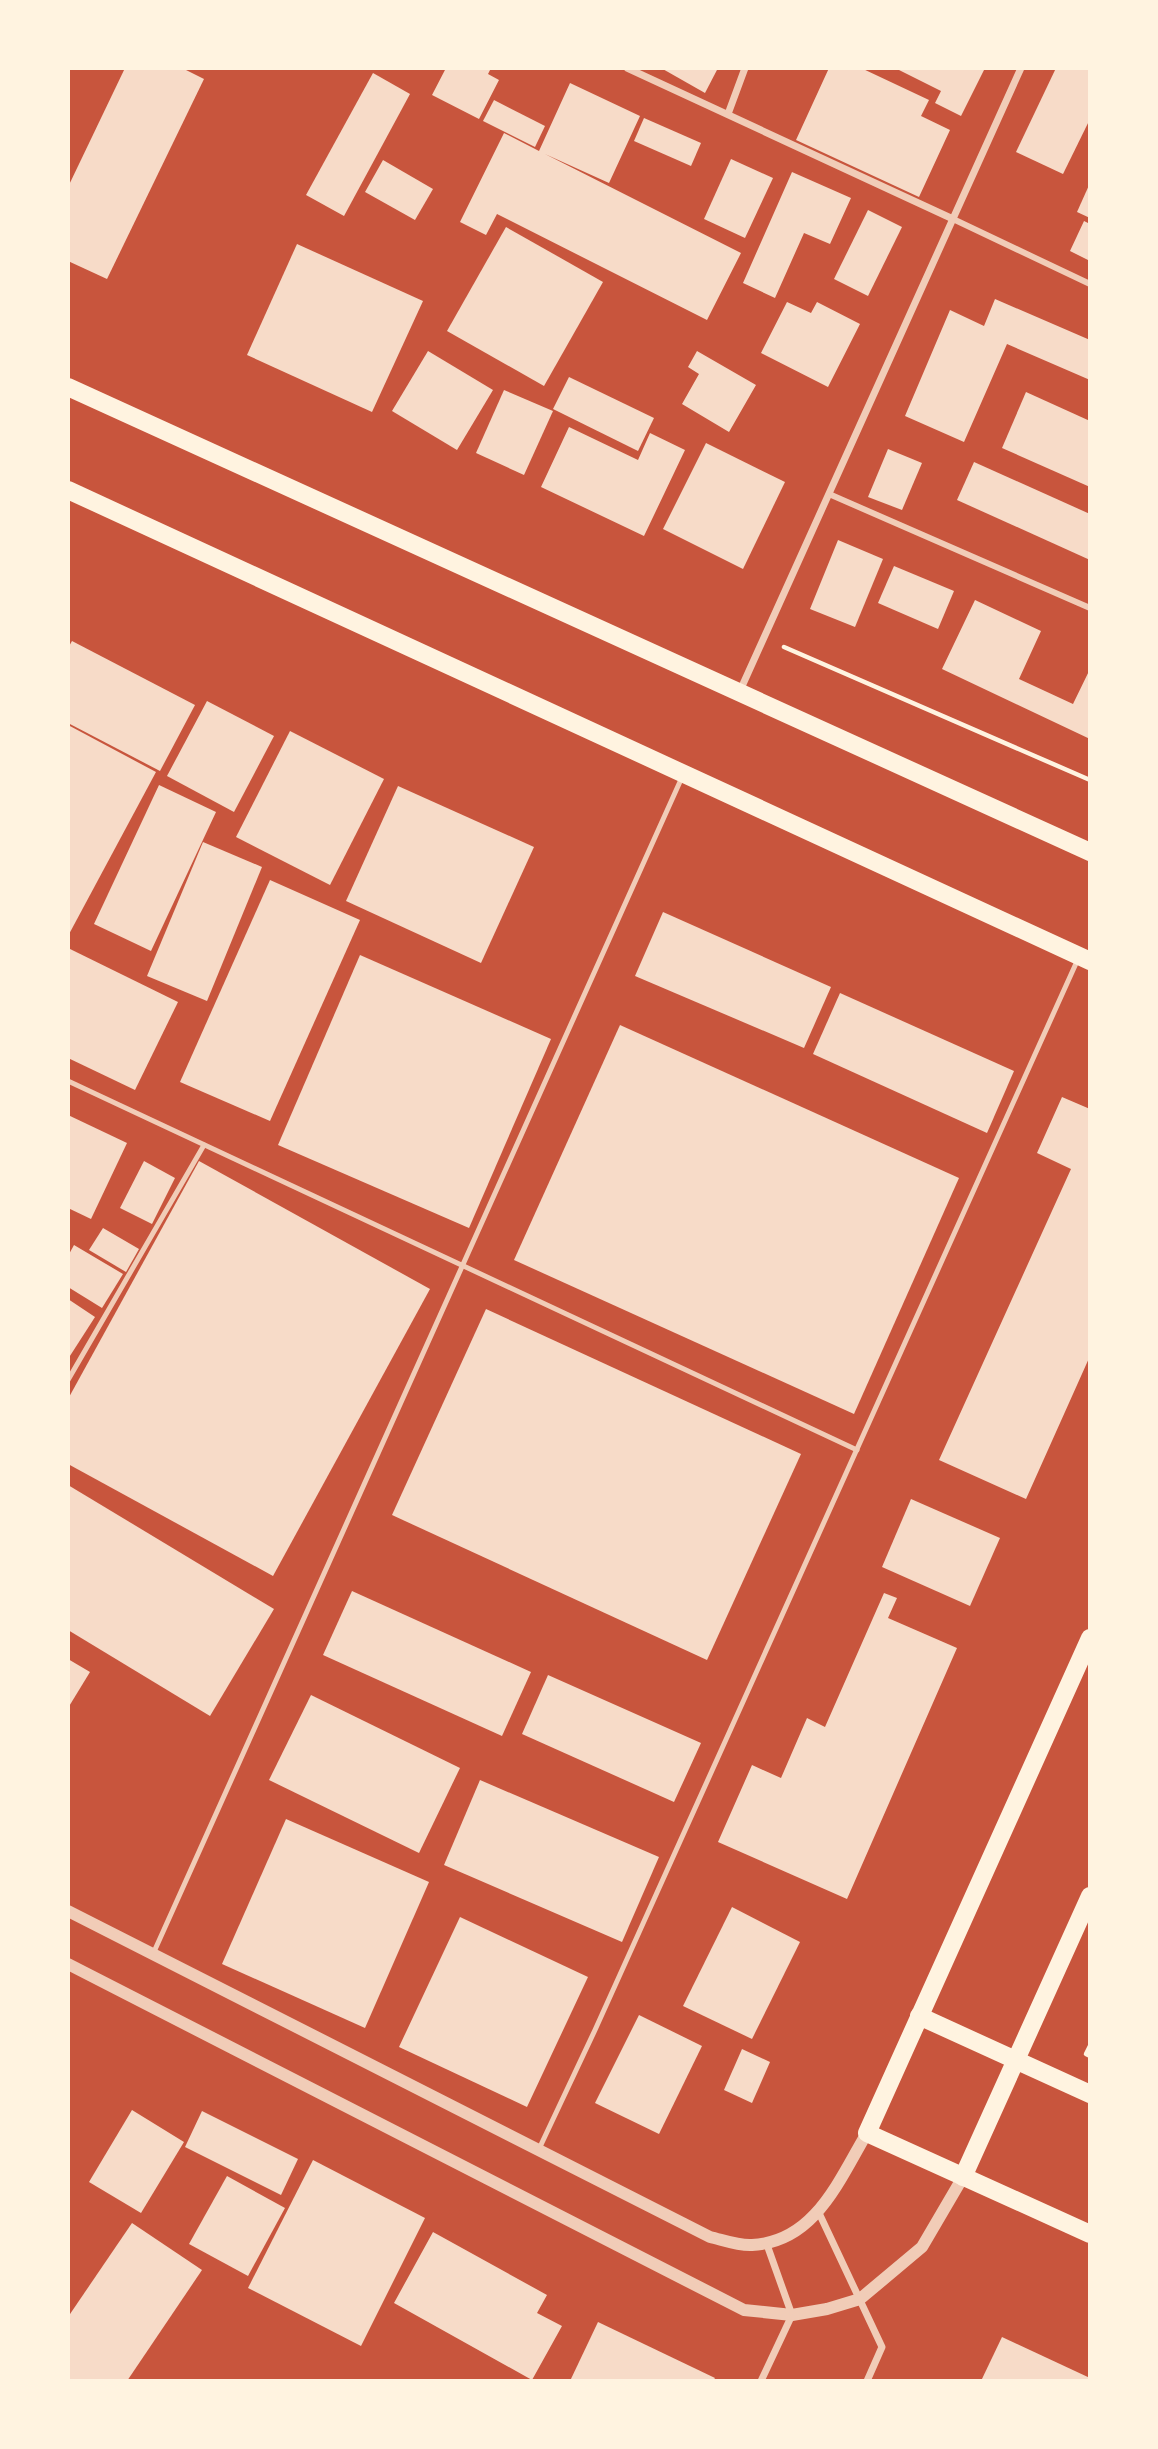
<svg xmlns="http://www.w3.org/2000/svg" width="1158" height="2449" viewBox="0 0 1158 2449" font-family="Inter,sans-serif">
  <rect width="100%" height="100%" fill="#c8553d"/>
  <g fill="#f7dbc8">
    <polygon points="125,68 182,68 204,79 107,279 68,261 68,187"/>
    <polygon points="446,68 491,68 488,74 499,80 479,119 432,95"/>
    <polygon points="661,68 718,68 705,93"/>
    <polygon points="829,68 861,68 929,100 921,116 950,130 919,197 796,140"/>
    <polygon points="895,68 985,68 961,116 935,103 941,91"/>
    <polygon points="1056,68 1090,68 1090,119 1063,174 1016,152"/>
    <polygon points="373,73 410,94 344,216 306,195"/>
    <polygon points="570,83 640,116 609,183 545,154 741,253 707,320 497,214 486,235 460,222 504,133 539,151"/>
    <polygon points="494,100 545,126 535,147 483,121"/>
    <polygon points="644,118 701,143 691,166 634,141"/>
    <polygon points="731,159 773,178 745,238 704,219"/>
    <polygon points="383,160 433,189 415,220 365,192"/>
    <polygon points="792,172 851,198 830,244 804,233 775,298 743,283"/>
    <polygon points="1090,183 1090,218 1077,212"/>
    <polygon points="868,210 902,227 868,296 834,279"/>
    <polygon points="1084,221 1090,224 1090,261 1070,251"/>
    <polygon points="506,227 603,282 544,386 447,331"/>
    <polygon points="297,244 423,301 372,412 247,355"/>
    <polygon points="995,299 1090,340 1090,380 1007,344 964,442 905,416 950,310 984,326"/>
    <polygon points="787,302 811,313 817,302 860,324 828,387 761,353"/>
    <polygon points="428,351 493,390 457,450 392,411"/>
    <polygon points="697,351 756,385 729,432 682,404 699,374 688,367"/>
    <polygon points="569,377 654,418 638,451 553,409"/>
    <polygon points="504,390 553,411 524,475 476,453"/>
    <polygon points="1026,392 1090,421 1090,487 1002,448"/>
    <polygon points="569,427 638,460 650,433 685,450 644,536 541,487"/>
    <polygon points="706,443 785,482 743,569 663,529"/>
    <polygon points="888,449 922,463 902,510 868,497"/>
    <polygon points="974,462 1090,514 1090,560 957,500"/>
    <polygon points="838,540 883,559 855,627 810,609"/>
    <polygon points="894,566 954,591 938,629 878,603"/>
    <polygon points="975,600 1041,631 1019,679 1073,704 1090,669 1090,739 942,669"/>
    <polygon points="72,641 195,705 160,771 68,723 68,648"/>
    <polygon points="207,701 274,736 234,812 167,776"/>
    <polygon points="68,725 156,772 68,936"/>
    <polygon points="290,731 384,779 330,885 236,837"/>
    <polygon points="159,785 216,812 151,951 94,924"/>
    <polygon points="398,786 534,847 481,963 346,901"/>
    <polygon points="203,842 262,867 207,1001 147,976"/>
    <polygon points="270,880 360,920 270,1121 180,1082"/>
    <polygon points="663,912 831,987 804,1048 635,976"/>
    <polygon points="68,948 178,1002 135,1090 68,1058"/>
    <polygon points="360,955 551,1039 469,1228 278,1145"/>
    <polygon points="840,993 1014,1071 987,1133 813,1054"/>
    <polygon points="620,1025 959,1178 854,1414 514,1260"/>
    <polygon points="1062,1097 1090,1109 1090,1356 1026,1499 939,1460 1071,1169 1037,1153"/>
    <polygon points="68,1115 127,1143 91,1219 68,1208"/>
    <polygon points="144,1161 175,1178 152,1224 120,1208"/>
    <polygon points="199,1161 430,1289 273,1576 68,1464 68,1399"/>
    <polygon points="103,1228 139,1249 126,1272 89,1250"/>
    <polygon points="74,1245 123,1274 102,1308 68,1287 68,1256"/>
    <polygon points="68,1299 95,1317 68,1359"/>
    <polygon points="486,1309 801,1454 707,1660 392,1515"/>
    <polygon points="68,1485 274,1609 210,1716 68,1630"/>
    <polygon points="911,1499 1000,1538 970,1606 882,1567"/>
    <polygon points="352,1591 531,1672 502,1736 323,1655"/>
    <polygon points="884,1593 897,1598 888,1618 957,1648 847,1899 718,1842 752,1765 781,1778 807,1718 825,1727"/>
    <polygon points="68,1659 90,1672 68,1708"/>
    <polygon points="548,1675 701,1743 674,1802 522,1734"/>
    <polygon points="311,1695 460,1768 419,1853 269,1780"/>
    <polygon points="480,1780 659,1857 622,1942 444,1865"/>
    <polygon points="286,1819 429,1882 365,2028 222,1964"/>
    <polygon points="732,1907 800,1942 752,2039 683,2006"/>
    <polygon points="460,1917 588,1977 527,2107 399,2047"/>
    <polygon points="639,2015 702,2046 659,2134 595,2103"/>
    <polygon points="742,2049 770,2062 752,2103 724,2090"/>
    <polygon points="132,2110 184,2142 141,2213 89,2182"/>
    <polygon points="202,2111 298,2159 281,2195 185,2147"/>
    <polygon points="313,2160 425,2218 361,2346 248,2288"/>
    <polygon points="227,2176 285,2208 248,2276 189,2244"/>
    <polygon points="132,2223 202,2270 127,2381 68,2381 68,2317"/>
    <polygon points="433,2232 547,2295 537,2313 562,2326 532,2380 394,2303"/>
    <polygon points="598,2322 715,2378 713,2381 570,2381"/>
    <polygon points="1002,2337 1090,2378 1090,2381 981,2381"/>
  </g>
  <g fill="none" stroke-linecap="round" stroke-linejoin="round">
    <g stroke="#fff3e0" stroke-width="4.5">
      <polyline points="784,647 1090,780"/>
      <polyline points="1090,2046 1086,2054 1090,2056"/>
    </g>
    <g stroke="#f1ccb7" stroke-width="5">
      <polyline points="68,1081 857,1450"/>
      <polyline points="68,1380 204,1145"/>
      <polyline points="153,1954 683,775"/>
      <polyline points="539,2149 595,2030 1078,959"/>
    </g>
    <g stroke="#f1ccb7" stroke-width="6">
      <polyline points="953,219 1090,284"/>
      <polyline points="829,494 1090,608"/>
    </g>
    <g stroke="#f1ccb7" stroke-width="7">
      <polyline points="627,68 953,219"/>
      <polyline points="728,114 745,68"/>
      <polyline points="739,693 1021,68"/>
      <polyline points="819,2213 882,2347 867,2381"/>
      <polyline points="761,2381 792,2315 766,2242"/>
    </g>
    <g stroke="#f1ccb7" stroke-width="12">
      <path d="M68,1911l642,326c13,3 29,9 42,8 63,-3 87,-65 115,-112"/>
      <polyline points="68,1964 744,2310 792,2315 827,2309 860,2299 922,2247 963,2177"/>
    </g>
    <g stroke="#fff3e0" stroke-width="18">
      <polyline points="68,387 1090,852"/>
      <polyline points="68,490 1090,961"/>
      <polyline points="1090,1638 867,2133 1090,2234"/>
      <polyline points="919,2016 1090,2094"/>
      <polyline points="963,2177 1090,1896"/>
    </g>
  </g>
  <rect width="1158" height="2449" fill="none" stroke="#fff3e0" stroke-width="140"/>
</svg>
